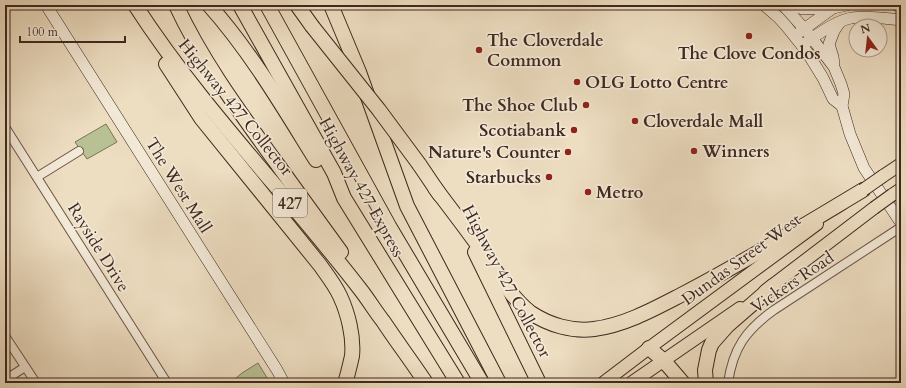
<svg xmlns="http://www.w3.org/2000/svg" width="906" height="388" viewBox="0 0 906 388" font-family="Cardo,serif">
  <rect width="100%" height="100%" fill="#edddc1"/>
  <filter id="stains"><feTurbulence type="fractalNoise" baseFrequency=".005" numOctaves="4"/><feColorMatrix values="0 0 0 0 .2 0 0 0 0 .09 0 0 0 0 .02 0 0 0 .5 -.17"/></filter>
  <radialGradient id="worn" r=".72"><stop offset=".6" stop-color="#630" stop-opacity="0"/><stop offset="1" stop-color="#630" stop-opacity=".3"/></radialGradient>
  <g fill="#b7c194" stroke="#7b745a">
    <polygon points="106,124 117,142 87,159 75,142"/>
    <polygon points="258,363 269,381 266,383 230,383 242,373"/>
  </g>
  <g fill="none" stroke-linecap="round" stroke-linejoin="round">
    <defs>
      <g id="minor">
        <polyline points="5,127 167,383"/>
        <polyline points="37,177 79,151"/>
        <polyline points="5,336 36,383"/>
        <polyline points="5,380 25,367"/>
        <path d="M728,383c5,-35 18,-53 46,-73l127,-83"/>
      </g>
      <g id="secondary">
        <polyline points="46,5 277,370 284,383"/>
        <polyline points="764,5 779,18 787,27 807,52 823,78 833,99 842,106"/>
        <polyline points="783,5 808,33 834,67 841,84 844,94 842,106 850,134 864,168 901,223"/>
        <polyline points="788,5 803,9 833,8"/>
        <polyline points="896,5 901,6"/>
        <polyline points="800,32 833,8 847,5"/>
        <path d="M807,42c12,-9 30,-21 44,-24 17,-2 33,0 50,2"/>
        <polyline points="834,64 833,57 829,44 834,31 840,22"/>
      </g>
      <g id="primary">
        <polyline points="883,176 901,164"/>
        <polyline points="892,195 901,189"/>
        <polyline points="765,291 874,208"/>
        <polyline points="603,383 649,348 817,224"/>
        <polyline points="631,383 740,308"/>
      </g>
      <g id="motorway">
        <path d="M135,5c66,102 151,188 225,284 8,10 15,22 23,32 14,21 29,41 43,62"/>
        <path d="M176,5c26,56 63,106 99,156 22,30 44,61 66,91"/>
        <path d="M209,5c42,47 74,102 107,155"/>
        <polyline points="240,5 334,173 344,198 458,383"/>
        <polyline points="267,5 389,226 482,383"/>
        <polyline points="297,5 312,26"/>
        <polyline points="331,5 359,72 407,206 499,383"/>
        <path d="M166,64l35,54 119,147c7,10 15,20 20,31 8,17 14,41 12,60 -2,9 -4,18 -7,27"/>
        <polyline points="419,164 440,195"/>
        <path d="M435,188c16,21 32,42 47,63 15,21 28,46 49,62 18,12 42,19 63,16 31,-4 60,-20 87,-34 62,-32 122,-69 182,-105"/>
        <polyline points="475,252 539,383"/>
        <polyline points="649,348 664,361 683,383"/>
        <polyline points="706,383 705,370 709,350 712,343 727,326 773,286"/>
      </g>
    </defs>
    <use href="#minor" stroke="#6a5548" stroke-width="10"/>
    <use href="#secondary" stroke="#3f281f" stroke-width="12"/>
    <use href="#primary" stroke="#3f281f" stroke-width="14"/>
    <use href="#motorway" stroke="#3f281f" stroke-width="16"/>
    <use href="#minor" stroke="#f3e9d7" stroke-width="8"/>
    <use href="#secondary" stroke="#f3e9d7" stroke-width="11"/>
    <use href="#primary" stroke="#edddc1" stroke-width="12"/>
    <use href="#motorway" stroke="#edddc1" stroke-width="14"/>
    <defs>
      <g id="primary-bridge">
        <polyline points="863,190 883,176"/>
        <polyline points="874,208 892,195"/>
      </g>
      <polyline id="motorway-bridge" points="312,26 379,110 419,164"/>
    </defs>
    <use href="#primary-bridge" stroke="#3f281f" stroke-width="14" stroke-linecap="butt"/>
    <use href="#motorway-bridge" stroke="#3f281f" stroke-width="16" stroke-linecap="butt"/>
    <use href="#primary-bridge" stroke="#edddc1" stroke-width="12"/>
    <use href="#motorway-bridge" stroke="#edddc1" stroke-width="14"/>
  </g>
  <g fill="#8f2418" stroke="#f3e9d7" stroke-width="1.5">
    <circle cx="749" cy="36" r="4"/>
    <circle cx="479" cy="50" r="4"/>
    <circle cx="577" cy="82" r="4"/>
    <circle cx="586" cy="105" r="4"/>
    <circle cx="635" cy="121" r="4"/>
    <circle cx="574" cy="130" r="4"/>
    <circle cx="694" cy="151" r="4"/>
    <circle cx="568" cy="152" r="4"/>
    <circle cx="549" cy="177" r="4"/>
    <circle cx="588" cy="192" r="4"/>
  </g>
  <g text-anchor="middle" stroke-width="3.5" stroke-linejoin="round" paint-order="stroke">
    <rect fill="#f3e9d7" stroke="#756256" stroke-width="1" x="273" y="189" width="34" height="28" rx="3"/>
    <g font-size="16" font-weight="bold" fill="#3f281f">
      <text x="290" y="209">427</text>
    </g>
    <g font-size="17" font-weight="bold" fill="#3f281f" stroke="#f3e9d7" text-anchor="start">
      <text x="487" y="46">The Cloverdale<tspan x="487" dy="20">Common</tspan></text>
      <text x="749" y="59" text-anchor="middle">The Clove Condos</text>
      <text x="585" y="88">OLG Lotto Centre</text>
      <text x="578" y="111" text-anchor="end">The Shoe Club</text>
      <text x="643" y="127">Cloverdale Mall</text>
      <text x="566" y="136" text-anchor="end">Scotiabank</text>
      <text x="702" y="157">Winners</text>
      <text x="560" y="158" text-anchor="end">Nature's Counter</text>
      <text x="541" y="183" text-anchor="end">Starbucks</text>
      <text x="596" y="198">Metro</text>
    </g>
    <g font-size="17" fill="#3f281f" stroke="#f3e9d7">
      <text transform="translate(236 107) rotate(51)" y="6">Highway 427 Collector</text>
      <text transform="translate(179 185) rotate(58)" y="6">The West Mall</text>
      <text transform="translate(362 187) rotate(61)" y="6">Highway 427 Express</text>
      <text transform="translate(99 247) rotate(58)" y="6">Rayside Drive</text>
      <text transform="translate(741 259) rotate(-36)" y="6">Dundas Street West</text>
      <text transform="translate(507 281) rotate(62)" y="6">Highway 427 Collector</text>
      <text transform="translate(792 282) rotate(-34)" y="6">Vickers Road</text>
    </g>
  </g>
  <rect width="906" height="388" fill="none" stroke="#edddc1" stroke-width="20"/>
  <rect x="6" y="6" width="894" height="376" fill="none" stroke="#3f281f" stroke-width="2"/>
  <rect x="10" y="10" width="886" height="368" fill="none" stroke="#3f281f"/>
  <g transform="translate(868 38) rotate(345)"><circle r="19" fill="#f3e9d7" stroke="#ab9c8d"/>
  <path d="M0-3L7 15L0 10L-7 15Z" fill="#8f2418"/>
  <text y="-6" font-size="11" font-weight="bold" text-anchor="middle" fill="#3f281f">N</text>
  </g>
  <path d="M20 36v6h105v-6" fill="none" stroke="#3f281f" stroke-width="2"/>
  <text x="26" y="36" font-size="12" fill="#3f281f" stroke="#f3e9d7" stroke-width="3" paint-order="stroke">100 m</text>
  <rect width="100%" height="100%" filter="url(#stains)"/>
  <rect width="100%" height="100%" fill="url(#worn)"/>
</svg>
